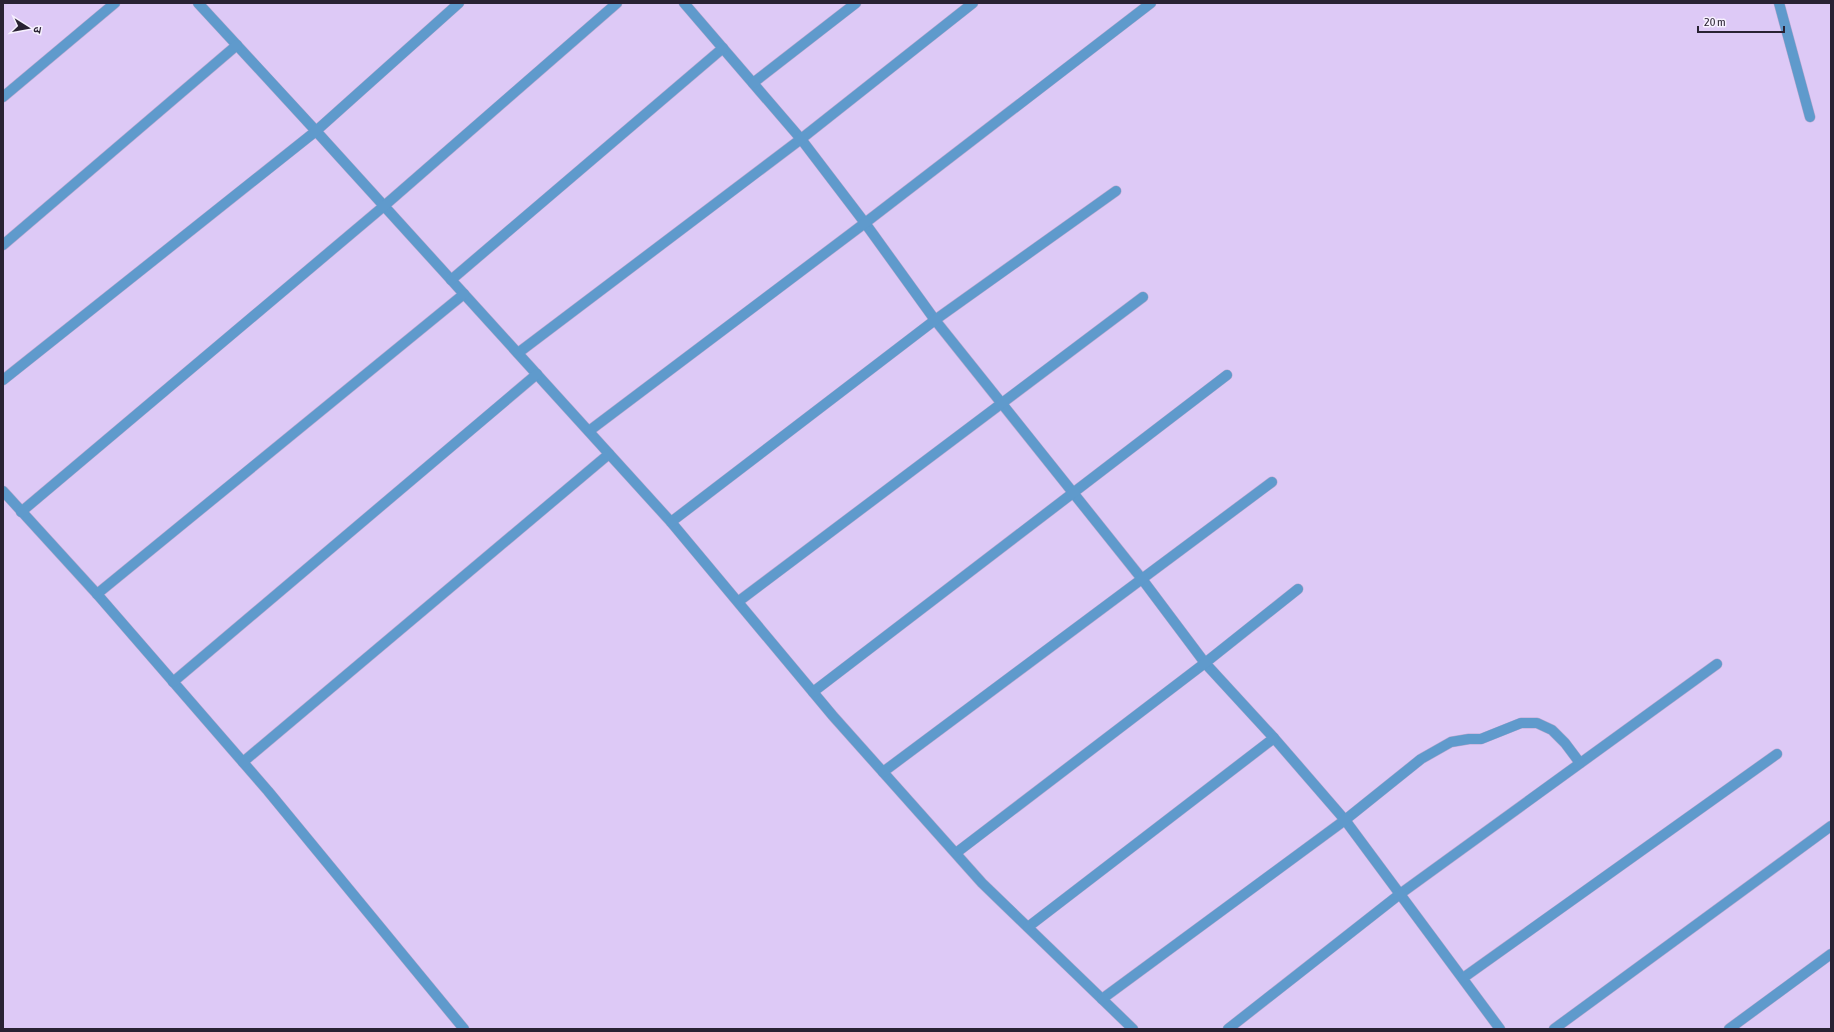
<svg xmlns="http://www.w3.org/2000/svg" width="1834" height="1032" viewBox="0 0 1834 1032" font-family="'Asap Condensed','Noto Sans Devanagari',sans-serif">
  <rect width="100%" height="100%" fill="#ddc9f6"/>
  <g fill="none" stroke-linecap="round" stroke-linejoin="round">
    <defs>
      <g id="minor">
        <polyline points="198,3 316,131 671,522 833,716 982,883 1133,1029"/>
        <polyline points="684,3 801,139 865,223 935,320 1142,579 1205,663 1274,738 1345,820 1500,1029"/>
        <polyline points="1779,3 1810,117"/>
        <polyline points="753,83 856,3"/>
        <polyline points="3,97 115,3"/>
        <polyline points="3,245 237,45"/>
        <polyline points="451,280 723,48"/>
        <polyline points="518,353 801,139 973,3"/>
        <polyline points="3,380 316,131 459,3"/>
        <polyline points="589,431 865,223 1151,3"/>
        <polyline points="3,491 97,594 268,791 464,1029"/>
        <polyline points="21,512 384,206 617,3"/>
        <polyline points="671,522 935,320 1116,191"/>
        <polyline points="97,594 464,294"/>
        <polyline points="739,601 1143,297"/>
        <polyline points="173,682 537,374"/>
        <polyline points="813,692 1227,375"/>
        <polyline points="243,762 609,454"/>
        <polyline points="883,772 1272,482"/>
        <polyline points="956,853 1205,663 1298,589"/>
        <polyline points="1028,927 1274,738"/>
        <polyline points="1463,978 1777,754"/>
        <polyline points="1102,999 1345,820 1421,759 1451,742 1469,739 1481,739 1521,723 1537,723 1552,730 1565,743 1580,763"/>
        <polyline points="1228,1029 1400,894 1717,664"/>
        <polyline points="1554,1029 1831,826"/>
        <polyline points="1729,1029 1831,954"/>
      </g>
    </defs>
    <use href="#minor" stroke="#b9a8cf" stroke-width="11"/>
    <use href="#minor" stroke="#5f9acc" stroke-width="10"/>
  </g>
  <rect width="1834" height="1032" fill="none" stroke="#292233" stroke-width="8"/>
  <g transform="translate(28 28) rotate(101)" stroke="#f7f1ff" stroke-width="3" paint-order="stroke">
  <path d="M0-3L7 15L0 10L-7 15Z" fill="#292233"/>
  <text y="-6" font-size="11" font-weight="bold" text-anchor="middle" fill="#292233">उ</text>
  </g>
  <path d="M1698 26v6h86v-6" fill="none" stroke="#292233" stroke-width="2"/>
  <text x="1704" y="26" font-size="12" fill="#292233" stroke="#f7f1ff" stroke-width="3" paint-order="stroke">20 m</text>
</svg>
